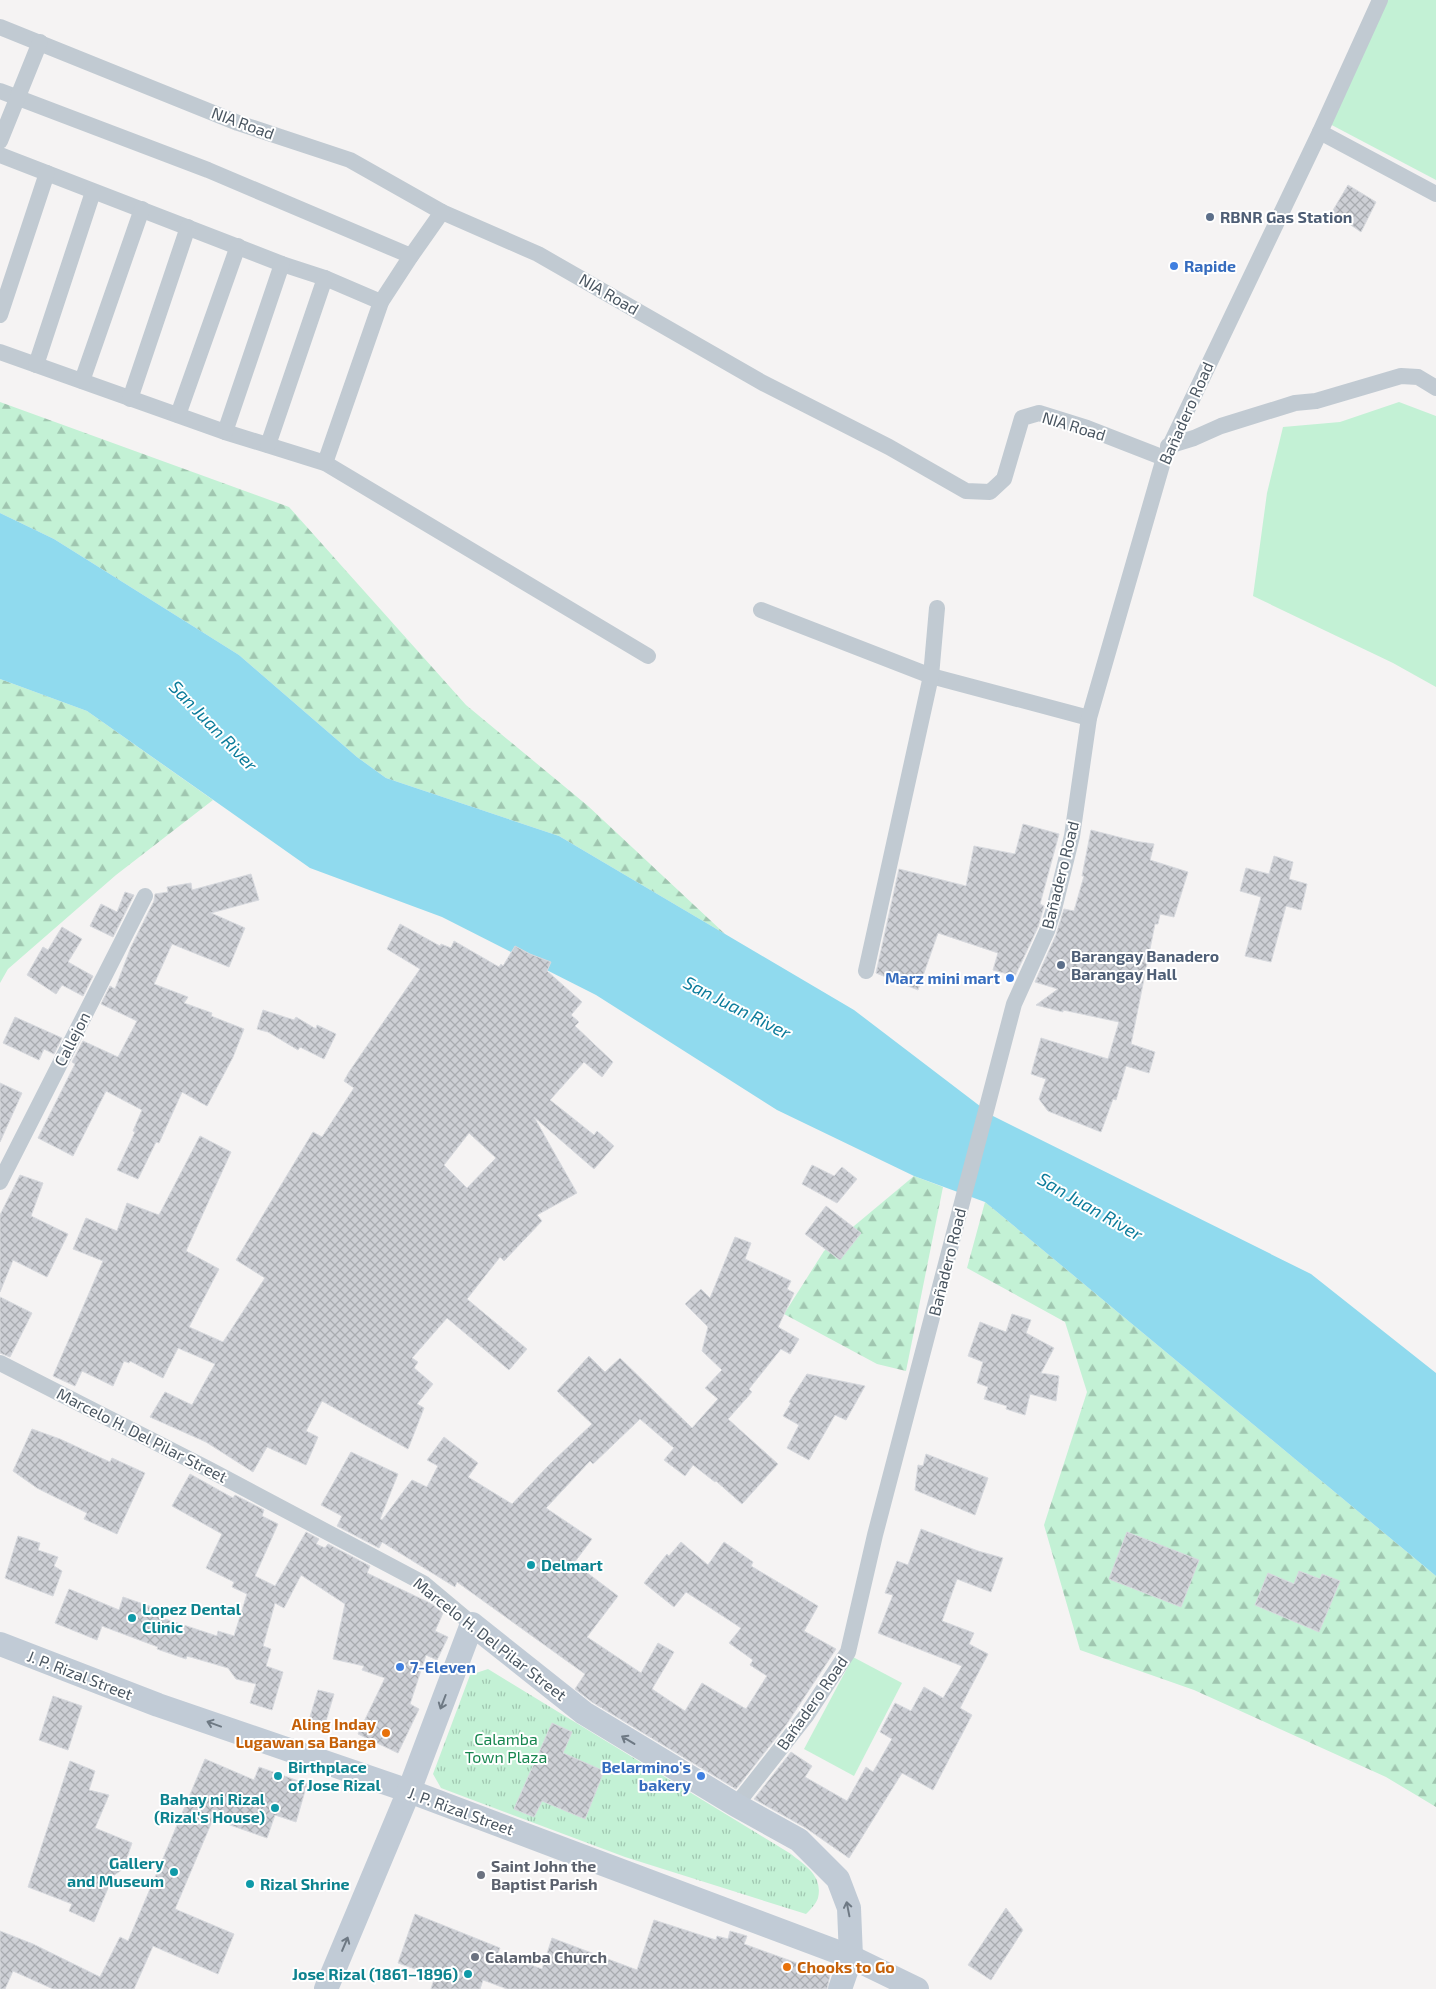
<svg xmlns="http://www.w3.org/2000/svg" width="1436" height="1989" viewBox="0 0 1436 1989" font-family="'Exo 2',sans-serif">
  <defs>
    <pattern id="forest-firs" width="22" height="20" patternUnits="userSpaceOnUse" patternTransform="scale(1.25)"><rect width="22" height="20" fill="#c3f1d5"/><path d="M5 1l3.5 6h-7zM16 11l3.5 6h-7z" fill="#a0c6b0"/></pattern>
    <pattern id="park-tufts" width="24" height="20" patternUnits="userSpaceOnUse" patternTransform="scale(1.25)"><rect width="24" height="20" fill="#c3f1d5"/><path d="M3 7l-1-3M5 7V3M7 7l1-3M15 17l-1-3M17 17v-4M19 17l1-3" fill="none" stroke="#a0c6b0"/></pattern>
    <pattern id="building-cross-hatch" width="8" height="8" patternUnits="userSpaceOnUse" patternTransform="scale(1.25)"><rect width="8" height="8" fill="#cdcfd5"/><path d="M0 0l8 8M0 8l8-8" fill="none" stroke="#a8abb0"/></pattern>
  </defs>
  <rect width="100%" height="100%" fill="#f5f3f3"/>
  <g fill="#c3f1d5">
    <polygon points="1384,0 1436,0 1436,180 1326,122"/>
    <polygon points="1399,402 1436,416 1436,687 1393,663 1253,596 1267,493 1283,427 1340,422"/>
    <polygon points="853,1657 902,1683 854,1776 804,1749"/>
  </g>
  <g fill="url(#forest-firs)">
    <polygon points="0,402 289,507 466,705 588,806 725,934 559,836 386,778 357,757 239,655 54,539 0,513"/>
    <polygon points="0,679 87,711 213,800 116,875 8,969 0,983"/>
    <polygon points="914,1176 943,1187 906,1371 877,1364 784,1314 824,1251"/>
    <polygon points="985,1202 1436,1576 1436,1807 1386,1777 1194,1690 1080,1650 1044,1525 1087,1392 1065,1322 967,1268"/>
  </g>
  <path fill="url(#park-tufts)" d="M488,1669l303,185c15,12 32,22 27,44 -2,6 -8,12 -12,16l-181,-57 -184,-69 -8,-14 37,-99z"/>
  <polygon fill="#90daee" points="0,513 54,539 239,655 357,757 386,778 559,836 854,1010 993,1116 1311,1274 1436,1373 1436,1576 985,1202 914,1176 777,1110 596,995 442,917 310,868 87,711 0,679"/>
  <g fill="url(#building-cross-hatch)" stroke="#d7d9de" fill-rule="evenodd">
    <polygon points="1348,185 1376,202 1361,232 1332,212"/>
    <polygon points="1023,824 1059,834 1040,904 1044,906 1038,927 1015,976 993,970 998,953 938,933 918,990 876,973 899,869 966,886 974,846 1015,854"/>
    <polygon points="1091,830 1134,841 1154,844 1150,860 1188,872 1174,917 1160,914 1158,924 1155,924 1131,1044 1155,1052 1149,1073 1126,1066 1116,1100 1113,1099 1101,1132 1048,1111 1039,1099 1046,1079 1031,1074 1041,1038 1108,1059 1119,1022 1063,1010 1063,1012 1036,1005 1058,989 1035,982 1056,935 1064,909 1074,911 1084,876 1082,876"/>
    <polygon points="1274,856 1293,862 1289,879 1307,884 1301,910 1286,906 1271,962 1245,956 1261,897 1240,891 1246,868 1269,874"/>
    <polygon points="251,874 259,900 211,913 245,928 229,967 172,944 154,984 188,997 184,1003 212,1013 211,1016 244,1029 233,1057 207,1106 182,1092 159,1143 156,1142 138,1179 117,1170 135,1132 133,1131 142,1110 106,1091 73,1156 38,1138 75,1064 72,1062 83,1041 118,1057 137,1021 101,1004 110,986 115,989 131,947 154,901 155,894 168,892 167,887 191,883 192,890"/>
    <polygon points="125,892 134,895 113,937 90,926 101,904 117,912"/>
    <path d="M400,924l40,22 1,-2 10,4 3,-7 45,26 2,-3 2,2 12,-20 15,8 21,8 -4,9 35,31 -11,13 8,7 -4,4 38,36 -11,15 -18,-15 -34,38 44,35 3,-4 17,15 -20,23 -60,-52 43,76 -40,22 5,6 -38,40 -4,-4 -33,42 60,50 -18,21 -62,-52 -35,40 6,4 -4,6 19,16 -16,20 7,4 -16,41 -86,-48 -16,30 12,6 -12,28 -39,-18 -14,25 -47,-30 -56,-25 15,-25 27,13 23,-41 -37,-16 -15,30 -33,-17 -1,2 -5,-2 -11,25 -31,-15 -7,15 -22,-10 50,-115 -30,-12 13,-31 31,13 10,-28 32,12 41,-79 31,16 -45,99 33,18 -30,58 34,15 42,-64 -29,-18 77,-128 9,5 32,-49 -10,-7 5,-9 71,-103 -33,-20zM469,1133l27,25 -29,30 -23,-23z"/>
    <polygon points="62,927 82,939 68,962 93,976 83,996 62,985 56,994 27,975 43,947 48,950"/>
    <polygon points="263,1010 294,1020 296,1017 316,1029 317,1025 336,1034 324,1059 300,1047 298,1050 268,1032 257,1029"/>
    <polygon points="15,1017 62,1038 54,1054 44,1049 39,1060 3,1043"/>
    <polygon points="0,1083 22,1093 0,1142"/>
    <polygon points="812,1165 834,1176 842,1167 857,1179 837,1203 802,1184"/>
    <polygon points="20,1175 43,1183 31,1216 68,1234 47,1277 13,1260 0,1292 0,1215"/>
    <polygon points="826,1206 861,1233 840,1260 805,1234"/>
    <polygon points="735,1237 751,1243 745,1259 791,1281 787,1289 794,1293 778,1327 799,1339 790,1354 781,1349 749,1389 752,1392 728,1419 778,1464 742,1504 716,1481 715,1482 693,1465 685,1476 664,1460 674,1448 640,1419 593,1464 590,1461 546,1508 592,1539 574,1563 618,1596 587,1637 641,1673 658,1643 674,1652 652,1689 685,1711 702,1683 746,1709 767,1676 750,1665 753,1660 729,1643 741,1628 686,1592 674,1607 644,1583 667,1554 669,1556 681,1542 708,1565 724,1542 753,1562 751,1566 818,1606 804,1631 836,1649 786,1725 736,1789 592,1702 575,1689 585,1674 457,1582 455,1587 382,1542 379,1548 337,1526 342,1516 321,1505 351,1452 398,1474 380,1519 382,1520 412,1480 427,1487 438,1466 427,1460 444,1437 478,1463 468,1477 512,1504 549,1465 592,1424 557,1391 589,1356 605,1372 620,1358 692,1428 718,1399 705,1388 722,1370 702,1351 708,1327 685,1304 701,1289 710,1298"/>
    <polygon points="0,1297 32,1313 10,1357 0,1353"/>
    <polygon points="1012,1314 1031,1320 1026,1333 1054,1348 1041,1373 1059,1376 1056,1401 1030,1394 1025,1415 1006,1409 1007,1406 984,1399 988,1387 977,1383 983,1362 968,1356 980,1322 1006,1332"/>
    <polygon points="807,1374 865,1386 846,1420 835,1415 809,1460 787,1448 799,1425 783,1416 791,1403 789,1402"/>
    <polygon points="32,1429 60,1439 110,1462 112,1458 145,1473 117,1534 84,1519 87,1513 37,1488 13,1471"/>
    <polygon points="926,1454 988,1478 975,1515 915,1490 918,1465 923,1466"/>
    <polygon points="190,1474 233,1498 235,1495 264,1510 262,1516 278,1524 255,1576 275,1586 306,1532 319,1539 316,1544 325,1548 328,1544 370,1566 367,1573 432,1604 443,1613 435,1631 448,1637 437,1660 426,1655 410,1704 419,1709 398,1753 358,1734 385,1678 362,1670 364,1666 333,1659 345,1604 301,1575 284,1608 275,1603 263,1646 271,1649 266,1666 283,1672 272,1710 250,1703 256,1684 236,1679 228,1668 187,1656 186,1659 157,1649 158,1647 102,1626 97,1640 55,1623 69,1589 119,1610 123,1597 152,1607 150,1614 217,1636 218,1631 234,1636 247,1594 232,1587 234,1582 206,1568 222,1534 172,1506"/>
    <polygon points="921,1529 978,1551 1003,1558 991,1592 957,1579 942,1621 974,1633 969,1644 988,1654 960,1708 972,1715 933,1790 902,1773 849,1858 806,1828 754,1799 791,1752 812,1766 805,1777 847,1801 866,1767 873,1772 892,1739 880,1732 895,1703 911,1711 924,1687 943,1698 962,1666 878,1633 893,1595 885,1593 897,1561 908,1565"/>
    <polygon points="1127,1532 1199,1560 1181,1607 1109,1579"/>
    <polygon points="18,1536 40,1543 38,1550 58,1557 54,1566 62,1571 53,1596 5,1578"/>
    <polygon points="1299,1571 1320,1579 1322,1574 1340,1581 1319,1632 1255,1605 1268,1573 1294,1584"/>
    <polygon points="318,1690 334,1694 323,1731 307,1727"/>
    <polygon points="53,1696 82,1706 68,1750 39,1740"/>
    <polygon points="552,1723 572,1732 563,1753 604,1771 585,1819 542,1801 534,1817 514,1809"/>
    <polygon points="205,1759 254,1780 259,1767 307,1784 296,1822 275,1815 267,1838 213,1819 175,1909 234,1934 218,1974 153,1946 134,1989 53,1989 13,1971 5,1989 0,1989 0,1931 33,1944 100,1977 120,1937 128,1941"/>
    <polygon points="70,1761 95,1771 89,1790 109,1795 95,1828 132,1843 123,1869 113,1876 94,1922 69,1911 72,1904 28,1887"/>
    <polygon points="1006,1908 1023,1930 991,1980 968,1965"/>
    <polygon points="415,1914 500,1948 498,1953 542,1969 552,1938 637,1970 654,1920 716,1940 717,1936 728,1939 730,1931 747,1936 744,1944 830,1975 827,1989 507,1989 483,1980 480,1989 431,1989 435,1976 398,1963"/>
  </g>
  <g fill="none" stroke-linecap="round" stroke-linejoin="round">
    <g stroke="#c1cad2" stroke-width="16">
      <polyline points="0,27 238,123 350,160 442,212 538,254 763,383 889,447 966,491 990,492 1004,479 1022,418 1039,413 1087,428 1164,458"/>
      <polyline points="0,91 208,170 411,256"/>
      <polyline points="1320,132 1436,194"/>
      <polyline points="0,141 40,42"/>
      <polyline points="0,155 282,264 325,278 381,302"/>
      <polyline points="0,315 47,173"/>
      <polyline points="0,352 225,432 325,463 648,656"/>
      <polyline points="36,365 93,192"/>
      <polyline points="82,381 142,209"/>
      <polyline points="130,399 188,227"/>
      <polyline points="178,415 238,246"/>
      <polyline points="225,432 282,264"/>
      <polyline points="268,445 325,278"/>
      <polyline points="1168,446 1194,438 1221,426 1295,403 1316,401 1401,376 1418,377 1436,388"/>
      <polyline points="325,463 381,302 411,256 442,212"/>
      <polyline points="761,610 931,676 1089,718"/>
      <polyline points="866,971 931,676 937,608"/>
      <polyline points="0,1182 145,896"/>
      <polyline points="0,1363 210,1470 423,1583 472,1624"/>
      <polyline points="736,1805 806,1716 848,1652 875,1535 1014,1004 1047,931 1054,909 1072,836 1089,718 1164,458 1320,132 1380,0"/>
    </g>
    <g stroke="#c1cbd6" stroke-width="24">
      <polyline points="0,1644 158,1705 409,1791 579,1855 851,1957 917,1989"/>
      <polyline points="326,1989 409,1791 472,1624 584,1713 736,1805 799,1840 838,1879 849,1908 851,1957 840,1989"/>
    </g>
  </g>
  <defs><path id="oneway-shaft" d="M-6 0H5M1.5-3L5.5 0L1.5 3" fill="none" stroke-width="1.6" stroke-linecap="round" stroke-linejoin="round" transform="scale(1.25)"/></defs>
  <g stroke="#6e7984">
    <use href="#oneway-shaft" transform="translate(443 1702) rotate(111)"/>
    <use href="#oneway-shaft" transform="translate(214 1724) rotate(-160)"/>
    <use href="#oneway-shaft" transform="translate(628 1740) rotate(-149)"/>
    <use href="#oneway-shaft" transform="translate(848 1909) rotate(-101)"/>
    <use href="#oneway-shaft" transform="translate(345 1944) rotate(-67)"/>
  </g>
  <g fill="#5c6f8a" stroke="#fff" stroke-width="2">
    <circle cx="1210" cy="217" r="5"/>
    <circle cx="1061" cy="965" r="5"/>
  </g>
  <g fill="#3f7fe0" stroke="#fff" stroke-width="2">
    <circle cx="1174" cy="266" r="5"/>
    <circle cx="1010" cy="978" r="5"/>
    <circle cx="400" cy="1667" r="5"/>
    <circle cx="701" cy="1776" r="5"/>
  </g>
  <g fill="#0f9aa8" stroke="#fff" stroke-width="2">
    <circle cx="531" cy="1565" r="5"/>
    <circle cx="132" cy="1618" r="5"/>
    <circle cx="278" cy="1776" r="5"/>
    <circle cx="275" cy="1808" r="5"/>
    <circle cx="174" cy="1872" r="5"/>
    <circle cx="250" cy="1884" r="5"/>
    <circle cx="468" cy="1974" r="5"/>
  </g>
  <g fill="#e8710a" stroke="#fff" stroke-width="2">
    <circle cx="386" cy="1733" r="5"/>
    <circle cx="787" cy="1967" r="5"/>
  </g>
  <g fill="#6b7280" stroke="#fff" stroke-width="2">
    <circle cx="481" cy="1875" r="5"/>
    <circle cx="475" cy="1957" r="5"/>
  </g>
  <g text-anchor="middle" stroke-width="4" stroke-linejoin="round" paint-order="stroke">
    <g font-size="16" fill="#4a5661" stroke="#fff">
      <text transform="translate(243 123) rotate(20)" y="6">NIA Road</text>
      <text transform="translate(609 294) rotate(30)" y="6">NIA Road</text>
      <text transform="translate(1186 413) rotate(-66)" y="6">Bañadero Road</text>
      <text transform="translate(1074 426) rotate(17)" y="6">NIA Road</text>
      <text transform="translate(1060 875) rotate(-76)" y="6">Bañadero Road</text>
      <text transform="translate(72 1039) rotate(-63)" y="6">Callejon</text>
      <text transform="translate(947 1262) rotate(-76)" y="6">Bañadero Road</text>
      <text transform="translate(142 1435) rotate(27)" y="6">Marcelo H. Del Pilar Street</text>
      <text transform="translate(490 1639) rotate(38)" y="6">Marcelo H. Del Pilar Street</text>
      <text transform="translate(80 1675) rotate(21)" y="6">J. P. Rizal Street</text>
      <text transform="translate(812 1703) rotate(-55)" y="6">Bañadero Road</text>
      <text transform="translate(461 1811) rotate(20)" y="6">J. P. Rizal Street</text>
    </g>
    <g font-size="16" font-weight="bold" fill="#4e5e75" stroke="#fff" text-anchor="start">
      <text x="1220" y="223">RBNR Gas Station</text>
      <text x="1071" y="962">Barangay Banadero<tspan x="1071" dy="18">Barangay Hall</tspan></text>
    </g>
    <g font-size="16" font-weight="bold" fill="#366cbe" stroke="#fff" text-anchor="start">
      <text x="1184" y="272">Rapide</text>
      <text x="1000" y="984" text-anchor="end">Marz mini mart</text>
      <text x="410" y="1673">7-Eleven</text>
      <text x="691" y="1773" text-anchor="end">Belarmino's<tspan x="691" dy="18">bakery</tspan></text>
    </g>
    <g font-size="16" font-weight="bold" fill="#0d838f" stroke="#fff" text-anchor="start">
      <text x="541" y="1571">Delmart</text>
      <text x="142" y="1615">Lopez Dental<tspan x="142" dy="18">Clinic</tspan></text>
      <text x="288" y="1773">Birthplace<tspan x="288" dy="18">of Jose Rizal</tspan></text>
      <text x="265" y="1805" text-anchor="end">Bahay ni Rizal<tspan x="265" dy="18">(Rizal's House)</tspan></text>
      <text x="164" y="1869" text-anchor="end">Gallery<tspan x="164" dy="18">and Museum</tspan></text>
      <text x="260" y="1890">Rizal Shrine</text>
      <text x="458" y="1980" text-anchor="end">Jose Rizal (1861–1896)</text>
    </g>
    <g font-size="16" font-weight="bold" fill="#c56008" stroke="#fff" text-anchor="end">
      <text x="376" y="1730">Aling Inday<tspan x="376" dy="18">Lugawan sa Banga</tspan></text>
      <text x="797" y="1973" text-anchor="start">Chooks to Go</text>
    </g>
    <g font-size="16" fill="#17864f" stroke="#fff">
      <text x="506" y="1745">Calamba<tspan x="506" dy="18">Town Plaza</tspan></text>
    </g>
    <g font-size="16" font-weight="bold" fill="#5b616d" stroke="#fff" text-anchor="start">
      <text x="491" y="1872">Saint John the<tspan x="491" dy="18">Baptist Parish</tspan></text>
      <text x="485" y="1963">Calamba Church</text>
    </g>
    <g font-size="18" font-style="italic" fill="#0c7c9b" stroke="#fff">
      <text transform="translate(213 726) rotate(46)" y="6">San Juan River</text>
      <text transform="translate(737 1008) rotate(27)" y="6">San Juan River</text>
      <text transform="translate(1090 1207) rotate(30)" y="6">San Juan River</text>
    </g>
  </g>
</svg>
